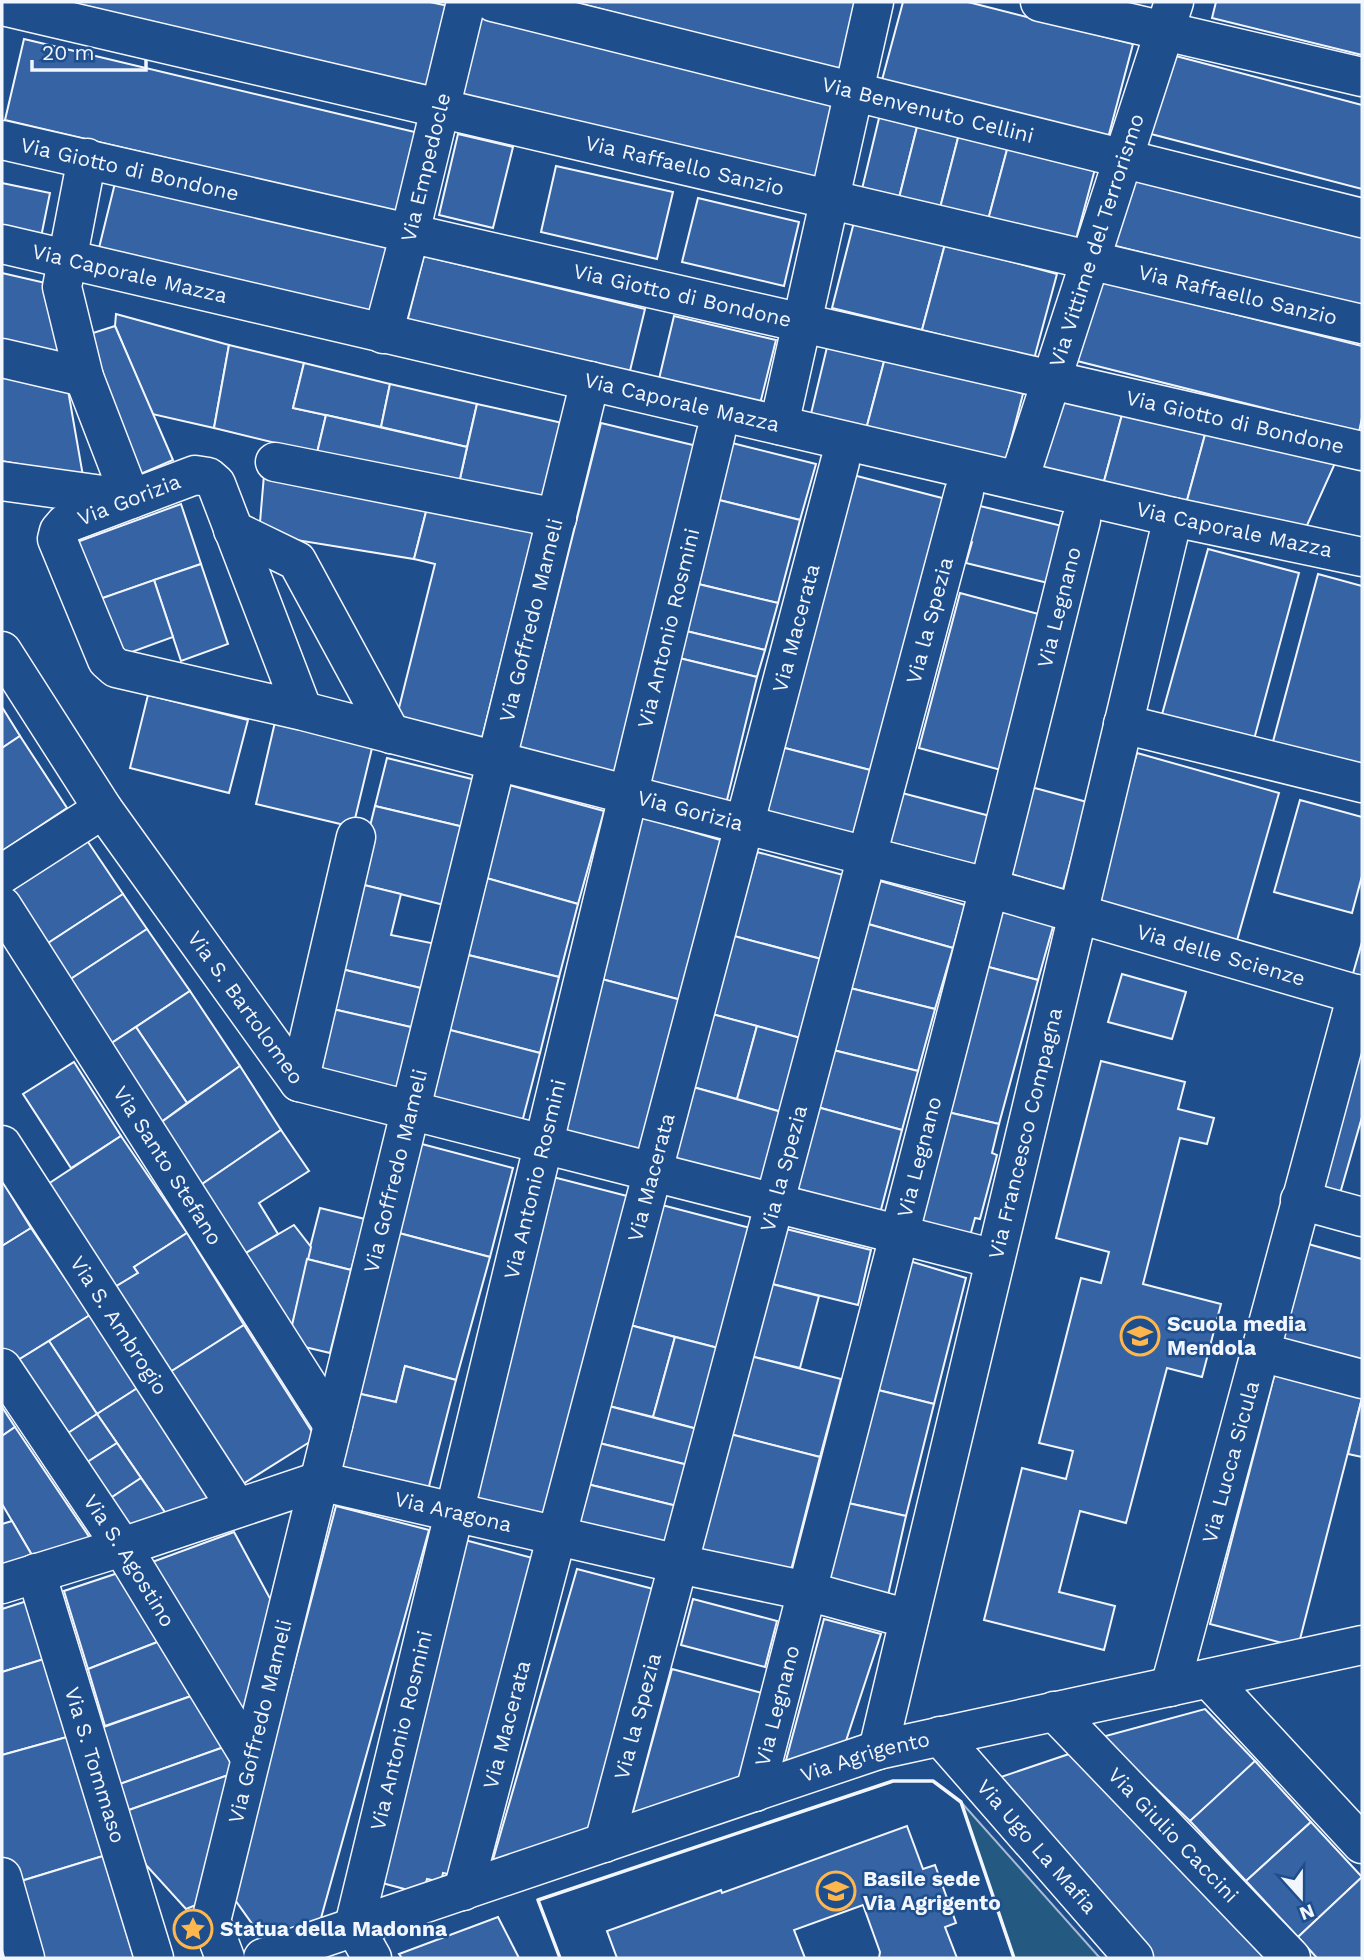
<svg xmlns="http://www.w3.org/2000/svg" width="1364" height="1960" viewBox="0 0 1364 1960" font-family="'Work Sans',sans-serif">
  <rect width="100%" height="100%" fill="#1f4e8c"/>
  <polygon fill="#245a82" stroke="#a8bbd7" stroke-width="2" points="961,1802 1100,1958 1014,1958"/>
  <g fill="#3563a3" stroke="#f2f6ff" stroke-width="2">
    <polygon points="46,2 430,2 453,7 432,93"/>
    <polygon points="573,2 862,2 844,71"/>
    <polygon points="903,2 968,2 1133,44 1108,138 882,80"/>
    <polygon points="1216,2 1362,2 1362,55 1212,18"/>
    <polygon points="479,13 840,102 819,185 458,97"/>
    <polygon points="24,39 423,134 404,214 5,120"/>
    <polygon points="1172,55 1362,105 1362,189 1151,134"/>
    <polygon points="880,114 918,123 899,198 862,189"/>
    <polygon points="918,123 959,134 940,208 899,198"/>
    <polygon points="458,134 513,147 493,228 439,215"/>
    <polygon points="959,134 1008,146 988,220 940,208"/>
    <polygon points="1008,146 1095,169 1075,243 988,220"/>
    <polygon points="556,166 673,192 657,259 541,232"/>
    <polygon points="1131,172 1362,231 1362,308 1112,245"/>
    <polygon points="116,179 395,247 377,316 99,248"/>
    <polygon points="2,183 50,193 40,242 2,234"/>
    <polygon points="698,198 799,222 784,286 682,262"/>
    <polygon points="854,222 945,244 922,330 832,308"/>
    <polygon points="945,244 1057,274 1034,359 922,330"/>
    <polygon points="424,256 645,309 628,379 406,326"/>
    <polygon points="2,273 50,284 62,356 2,343"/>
    <polygon points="1097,280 1362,346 1362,418 1359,432 1077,361"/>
    <polygon points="116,314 229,345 214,428 152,414 115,326"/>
    <polygon points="674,316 776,340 760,404 659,379"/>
    <polygon points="115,326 173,460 136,476 77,338"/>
    <polygon points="829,339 886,354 864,437 809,422"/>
    <polygon points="229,345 304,363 293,408 326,415 317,453 214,428"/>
    <polygon points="886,354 1024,390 1004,467 864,437"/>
    <polygon points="304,363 390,384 381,427 293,408"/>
    <polygon points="2,376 68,390 83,476 2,461"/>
    <polygon points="390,384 477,404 467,447 381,427"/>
    <polygon points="1060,395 1123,411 1103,485 1040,469"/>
    <polygon points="477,404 567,424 549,504 459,483"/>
    <polygon points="1123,411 1206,431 1186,504 1103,485"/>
    <polygon points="326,415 467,447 459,483 317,453"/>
    <polygon points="601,423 697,446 614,777 518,753"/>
    <polygon points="1206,431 1336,461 1304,532 1186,504"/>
    <polygon points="728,442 816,464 800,520 715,499"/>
    <polygon points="264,475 428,504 414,559 259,534"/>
    <polygon points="853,475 946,499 874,771 781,747"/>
    <polygon points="715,499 800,520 778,603 694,583"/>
    <polygon points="181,504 201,564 97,600 77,542"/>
    <polygon points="428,504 534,530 479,750 394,728 435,564 414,559"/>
    <polygon points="976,505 1062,526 1048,583 966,563 972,542 967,540"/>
    <polygon points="1208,549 1299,573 1253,743 1161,718"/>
    <polygon points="201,564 228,644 181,661 154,580"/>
    <polygon points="1318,574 1362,586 1362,773 1271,749"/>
    <polygon points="154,580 173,637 118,657 97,600"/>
    <polygon points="694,583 778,603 765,650 682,630"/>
    <polygon points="960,593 1042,615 1001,770 919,748"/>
    <polygon points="682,630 765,650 757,677 675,657"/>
    <polygon points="675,657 757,677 725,808 642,788"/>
    <polygon points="148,695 248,720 229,793 130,768"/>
    <polygon points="2,707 20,736 2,748"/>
    <polygon points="275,722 373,744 353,827 256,804"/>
    <polygon points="20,736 67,808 2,851 2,748"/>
    <polygon points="781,747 874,771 855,840 762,817"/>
    <polygon points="1137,753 1279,793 1234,951 1092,911"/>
    <polygon points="387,758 480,781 468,828 375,806"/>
    <polygon points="509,785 604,811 578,904 483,877"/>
    <polygon points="1031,787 1087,802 1063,889 1007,873"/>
    <polygon points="902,793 990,816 977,865 889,842"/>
    <polygon points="1300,800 1362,817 1362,876 1352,913 1274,892"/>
    <polygon points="375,806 468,828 448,906 356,883"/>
    <polygon points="635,815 727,842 685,1001 594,977"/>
    <polygon points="84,836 123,894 42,947 4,889"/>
    <polygon points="757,852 847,876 825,960 734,936"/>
    <polygon points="483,877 578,904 559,977 464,954"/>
    <polygon points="880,881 965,905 953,948 868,924"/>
    <polygon points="356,883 401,894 391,935 436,944 425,989 333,967"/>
    <polygon points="123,894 147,929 66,982 42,947"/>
    <polygon points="996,908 1054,923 1038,980 981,965"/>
    <polygon points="868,924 953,948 935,1009 850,988"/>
    <polygon points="147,929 190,991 98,1052 66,982"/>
    <polygon points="734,936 825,960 804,1039 712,1014"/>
    <polygon points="1362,942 1362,987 1350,984"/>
    <polygon points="464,954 559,977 540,1053 446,1029"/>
    <polygon points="981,965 1038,980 999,1124 943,1111"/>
    <polygon points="333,967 425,989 415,1028 324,1007"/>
    <polygon points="1122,974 1186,992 1172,1039 1108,1022"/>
    <polygon points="594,977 685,1001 642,1161 552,1137"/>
    <polygon points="850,988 935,1009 918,1071 833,1050"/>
    <polygon points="190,991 240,1066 187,1103 136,1027"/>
    <polygon points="324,1007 415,1028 398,1101 307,1080"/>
    <polygon points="712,1014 757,1026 737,1099 693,1087"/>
    <polygon points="757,1026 804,1039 785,1113 737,1099"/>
    <polygon points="136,1027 187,1103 149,1131 98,1052"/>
    <polygon points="446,1029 540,1053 520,1130 426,1105"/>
    <polygon points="1362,1041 1362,1117 1337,1204 1305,1195"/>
    <polygon points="833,1050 918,1071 902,1130 817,1107"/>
    <polygon points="1101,1061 1185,1082 1178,1109 1214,1118 1207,1144 1180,1138 1143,1284 1221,1304 1202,1377 1167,1368 1126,1523 1080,1511 1059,1592 1115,1606 1104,1650 984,1620 1022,1468 1066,1479 1073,1451 1039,1443 1081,1278 1101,1283 1109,1252 1056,1238"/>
    <polygon points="74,1062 121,1136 71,1168 23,1094"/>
    <polygon points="240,1066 281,1130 189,1193 149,1131"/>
    <polygon points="693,1087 785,1113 763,1193 670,1168"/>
    <polygon points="817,1107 902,1130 878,1221 791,1199"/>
    <polygon points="943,1111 999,1124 992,1153 997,1155 980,1219 975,1218 967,1247 910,1231"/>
    <polygon points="281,1130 309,1171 259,1203 278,1234 234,1260 189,1193"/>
    <polygon points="121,1136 187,1233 134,1267 138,1273 110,1290 42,1188"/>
    <polygon points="418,1143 513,1168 490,1257 395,1232"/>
    <polygon points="549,1176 631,1197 549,1522 467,1502"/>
    <polygon points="2,1181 31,1228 2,1246"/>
    <polygon points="658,1204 754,1229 722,1349 626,1324"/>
    <polygon points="320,1208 365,1219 351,1270 307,1259"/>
    <polygon points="294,1225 311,1247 288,1343 234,1260"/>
    <polygon points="778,1227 871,1250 858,1305 764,1282"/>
    <polygon points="31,1228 90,1315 10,1365 2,1352 2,1246"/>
    <polygon points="395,1232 490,1257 456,1380 405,1366 396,1402 352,1392"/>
    <polygon points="187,1233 244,1325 167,1374 110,1290 138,1273 134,1267"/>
    <polygon points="1301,1242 1362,1259 1362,1370 1272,1345"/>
    <polygon points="307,1259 351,1270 330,1353 288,1343"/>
    <polygon points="906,1260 966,1278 934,1404 874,1389"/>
    <polygon points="764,1282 819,1296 800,1368 746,1355"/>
    <polygon points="90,1315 139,1387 97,1414 49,1341"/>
    <polygon points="626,1324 675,1337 653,1417 605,1405"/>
    <polygon points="244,1325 316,1438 238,1487 167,1374"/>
    <polygon points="675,1337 722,1349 701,1430 653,1417"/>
    <polygon points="49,1341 97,1414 59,1439 10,1365"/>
    <polygon points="746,1355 841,1379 820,1457 726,1433"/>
    <polygon points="405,1366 456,1380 426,1498 332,1473 352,1392 396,1402"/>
    <polygon points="1275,1373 1362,1398 1298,1647 1210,1624"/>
    <polygon points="139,1387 219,1505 171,1521 97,1414"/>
    <polygon points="874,1389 934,1404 906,1516 848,1503"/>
    <polygon points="1362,1398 1362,1457 1348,1454"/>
    <polygon points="605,1405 701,1430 692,1466 595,1442"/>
    <polygon points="2,1407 15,1427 2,1436"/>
    <polygon points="97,1414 117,1443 78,1468 59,1439"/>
    <polygon points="15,1427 94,1544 36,1562 2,1504 2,1436"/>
    <polygon points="726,1433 820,1457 788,1582 694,1559"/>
    <polygon points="595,1442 692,1466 681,1507 583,1483"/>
    <polygon points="117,1443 141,1478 103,1503 78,1468"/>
    <polygon points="141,1478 171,1521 126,1537 103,1503"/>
    <polygon points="583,1483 681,1507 668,1554 571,1529"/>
    <polygon points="848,1503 906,1516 886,1604 827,1591"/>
    <polygon points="336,1506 429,1530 316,1936 253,1925 233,1897"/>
    <polygon points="12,1521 36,1562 2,1571 2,1524"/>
    <polygon points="234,1532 273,1604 243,1715 144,1565"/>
    <polygon points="461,1539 540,1560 457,1876 443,1873 441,1882 427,1879 423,1894 371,1880"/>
    <polygon points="577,1569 661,1591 597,1829 492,1863"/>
    <polygon points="118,1573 160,1641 88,1669 64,1591"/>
    <polygon points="693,1599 777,1621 765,1667 681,1645"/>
    <polygon points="27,1601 44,1659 2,1672 2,1609"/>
    <polygon points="824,1619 881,1634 841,1756 785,1764"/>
    <polygon points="160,1641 194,1695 105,1726 88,1669"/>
    <polygon points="44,1659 67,1737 2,1755 2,1672"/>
    <polygon points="672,1669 762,1693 739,1783 632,1815"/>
    <polygon points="194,1695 224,1747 117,1785 98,1729"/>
    <polygon points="1205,1709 1257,1763 1190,1821 1102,1737"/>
    <polygon points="67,1737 103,1856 8,1885 2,1864 2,1755"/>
    <polygon points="224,1747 234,1773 126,1811 117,1785"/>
    <polygon points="1075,1752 1266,1958 1151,1958 989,1781"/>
    <polygon points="1255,1761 1311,1822 1246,1881 1190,1821"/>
    <polygon points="234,1773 196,1905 186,1909 146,1865 126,1811"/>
    <polygon points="1311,1822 1362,1877 1298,1937 1246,1881"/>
    <polygon points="907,1826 923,1869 935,1865 956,1923 945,1927 957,1958 879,1958 880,1952 863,1905 794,1930 805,1958 617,1958 607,1931 721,1890 722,1893"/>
    <polygon points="103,1856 134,1958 30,1958 8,1885"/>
    <polygon points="1362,1877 1362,1958 1317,1958 1298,1937"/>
    <polygon points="498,1917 519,1958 402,1958 399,1954"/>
  </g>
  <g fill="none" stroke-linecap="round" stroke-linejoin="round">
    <defs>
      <g id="minor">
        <path id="s1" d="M493,2l869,216"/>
        <polyline points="1040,2 1362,77"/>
        <path id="s2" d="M7,7l1355,317"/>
        <path id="s3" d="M2,140l1360,311"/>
        <path id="s4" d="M2,244l1171,273 189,40"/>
        <path id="s5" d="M383,334l27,-101 56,-231"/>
        <polyline points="2,358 84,377"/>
        <polyline points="779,425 874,2"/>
        <polyline points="275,462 557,518"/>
        <path id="s6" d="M1019,480l155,-478"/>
        <polyline points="2,481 131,499 84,377 62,287 87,158"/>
        <polyline points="233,530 297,561 391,734"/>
        <path id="s7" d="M2,651l101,158 196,273 696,177"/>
        <path id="s8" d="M303,711l-87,-227 -8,-7 -13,-2 -130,49 -6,7 -2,8 50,121 9,8 187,43 672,173 387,112"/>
        <polyline points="1123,724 1362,783"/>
        <polyline points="2,874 103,809"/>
        <path id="s9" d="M2,906l331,519"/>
        <polyline points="299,1082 356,837"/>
        <path id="s10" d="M2,1145l235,363"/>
        <polyline points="1300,1200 1362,1217"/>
        <polyline points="1260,1352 1362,1379"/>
        <path id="s11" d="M2,1368l120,179 128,210"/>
        <path id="s12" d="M36,1573l118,385"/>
        <path id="s13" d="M2,1584l120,-37 197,-66 360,83 128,27 102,28"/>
        <polyline points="1210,1680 1362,1844"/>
        <path id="s14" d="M1170,1687l187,-693"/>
        <path id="s15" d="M1054,1711l237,247"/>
        <path id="s16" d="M940,1736l194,222"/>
        <path id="s17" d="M878,1750l295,-1233"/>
        <path id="s18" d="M755,1792l234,-904 92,-368"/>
        <path id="s19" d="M604,1843l360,-1351"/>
        <polyline points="2,1877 25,1958"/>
        <path id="s20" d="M463,1891l377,-1429"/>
        <path id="s21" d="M225,1958l-14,-37 379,-1540"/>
        <path id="s22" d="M263,1958l615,-208 484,-105"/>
        <path id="s23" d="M372,1958l-18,-32 362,-1493"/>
      </g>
    </defs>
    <use href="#minor" stroke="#f2f6ff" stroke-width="41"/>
    <use href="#minor" stroke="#1f4e8c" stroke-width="38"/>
    <polyline stroke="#f2f6ff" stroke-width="3.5" points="560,1958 538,1900 893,1781 933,1781 961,1802 1014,1958"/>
  </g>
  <defs>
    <symbol id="school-ring" viewBox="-11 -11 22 22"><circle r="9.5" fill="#1f4e8c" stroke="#ffb74d" stroke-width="1.5"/><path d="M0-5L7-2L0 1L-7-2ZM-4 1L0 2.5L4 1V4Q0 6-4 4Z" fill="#ffb74d"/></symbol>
    <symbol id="sight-ring" viewBox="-11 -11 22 22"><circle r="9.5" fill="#1f4e8c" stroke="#ffb74d" stroke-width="1.5"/><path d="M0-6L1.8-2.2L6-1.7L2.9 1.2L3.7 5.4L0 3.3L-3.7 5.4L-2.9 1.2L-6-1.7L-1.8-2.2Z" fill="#ffb74d"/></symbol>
  </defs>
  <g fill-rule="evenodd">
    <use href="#school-ring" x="1118" y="1314" width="44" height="44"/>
    <use href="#school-ring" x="814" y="1869" width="44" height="44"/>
    <use href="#sight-ring" x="171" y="1907" width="44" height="44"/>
  </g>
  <g text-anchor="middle" stroke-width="5" stroke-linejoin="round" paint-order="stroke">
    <g font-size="21" fill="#f2f6ff" stroke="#1f4e8c">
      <text dy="7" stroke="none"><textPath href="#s1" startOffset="448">Via Benvenuto Cellini</textPath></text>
      <text dy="7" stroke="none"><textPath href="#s2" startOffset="696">Via Raffaello Sanzio</textPath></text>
      <text dy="7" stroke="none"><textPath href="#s5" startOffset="172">Via Empedocle</textPath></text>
      <text dy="7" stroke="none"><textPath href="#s3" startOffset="131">Via Giotto di Bondone</textPath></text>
      <text dy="7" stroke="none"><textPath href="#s6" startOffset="252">Via Vittime del Terrorismo</textPath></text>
      <text dy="7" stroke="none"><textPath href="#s4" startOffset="131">Via Caporale Mazza</textPath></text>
      <text dy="7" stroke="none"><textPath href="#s2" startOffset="1264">Via Raffaello Sanzio</textPath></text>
      <text dy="7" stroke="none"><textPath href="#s3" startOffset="698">Via Giotto di Bondone</textPath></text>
      <text dy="7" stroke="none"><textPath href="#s4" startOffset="698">Via Caporale Mazza</textPath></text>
      <text dy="7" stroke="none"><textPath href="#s3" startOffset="1265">Via Giotto di Bondone</textPath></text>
      <text transform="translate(129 500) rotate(-21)" y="7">Via Gorizia</text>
      <text dy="7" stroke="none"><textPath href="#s4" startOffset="1265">Via Caporale Mazza</textPath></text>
      <text dy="7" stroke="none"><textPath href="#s18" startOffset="1223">Via Legnano</textPath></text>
      <text dy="7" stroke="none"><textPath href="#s21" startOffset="1379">Via Goffredo Mameli</textPath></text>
      <text dy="7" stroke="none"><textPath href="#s19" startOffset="1265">Via la Spezia</textPath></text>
      <text dy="7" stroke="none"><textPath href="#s20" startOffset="1306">Via Macerata</textPath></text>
      <text dy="7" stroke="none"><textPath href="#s23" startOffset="1372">Via Antonio Rosmini</textPath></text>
      <text dy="7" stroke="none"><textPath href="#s8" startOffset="1158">Via Gorizia</textPath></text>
      <text dy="7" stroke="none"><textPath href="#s8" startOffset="1708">Via delle Scienze</textPath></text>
      <text dy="7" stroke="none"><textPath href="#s7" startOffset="432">Via S. Bartolomeo</textPath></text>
      <text dy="7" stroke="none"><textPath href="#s17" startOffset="634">Via Francesco Compagna</textPath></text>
      <text dy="7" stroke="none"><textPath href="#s18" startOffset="656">Via Legnano</textPath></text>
      <text dy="7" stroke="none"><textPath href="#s9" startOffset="308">Via Santo Stefano</textPath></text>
      <text dy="7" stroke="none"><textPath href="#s19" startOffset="698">Via la Spezia</textPath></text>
      <text dy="7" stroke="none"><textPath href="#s21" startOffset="812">Via Goffredo Mameli</textPath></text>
      <text dy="7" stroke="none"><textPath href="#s20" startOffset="738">Via Macerata</textPath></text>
      <text dy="7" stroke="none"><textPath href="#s23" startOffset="805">Via Antonio Rosmini</textPath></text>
      <text dy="7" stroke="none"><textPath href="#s10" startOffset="215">Via S. Ambrogio</textPath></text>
      <text dy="7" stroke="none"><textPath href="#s14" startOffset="233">Via Lucca Sicula</textPath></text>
      <text dy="7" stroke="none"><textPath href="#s13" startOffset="471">Via Aragona</textPath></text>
      <text dy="7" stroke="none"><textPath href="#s11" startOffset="231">Via S. Agostino</textPath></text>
      <text dy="7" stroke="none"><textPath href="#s18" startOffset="89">Via Legnano</textPath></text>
      <text dy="7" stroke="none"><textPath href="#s19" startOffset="131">Via la Spezia</textPath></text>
      <text dy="7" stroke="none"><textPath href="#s21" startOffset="245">Via Goffredo Mameli</textPath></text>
      <text dy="7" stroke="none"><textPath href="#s20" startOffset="172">Via Macerata</textPath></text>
      <text dy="7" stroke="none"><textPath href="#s23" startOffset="238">Via Antonio Rosmini</textPath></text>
      <text dy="7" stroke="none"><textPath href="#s22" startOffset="635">Via Agrigento</textPath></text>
      <text dy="7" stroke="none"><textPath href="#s12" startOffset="201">Via S. Tommaso</textPath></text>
      <text dy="7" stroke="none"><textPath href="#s15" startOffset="172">Via Giulio Caccini</textPath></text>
      <text dy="7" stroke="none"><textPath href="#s16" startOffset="147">Via Ugo La Mafia</textPath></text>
    </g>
    <g font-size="21" font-weight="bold" fill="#f2f6ff" stroke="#1f4e8c" text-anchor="start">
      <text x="1167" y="1331">Scuola media<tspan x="1167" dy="24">Mendola</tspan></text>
      <text x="863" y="1886">Basile sede<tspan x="863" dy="24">Via Agrigento</tspan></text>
      <text x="220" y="1936">Statua della Madonna</text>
    </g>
  </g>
  <rect width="1364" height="1960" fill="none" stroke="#f2f6ff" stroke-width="7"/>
  <g transform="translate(1301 1897) rotate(159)" stroke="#1f4e8c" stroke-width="5" paint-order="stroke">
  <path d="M0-5L12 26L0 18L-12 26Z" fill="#f2f6ff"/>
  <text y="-10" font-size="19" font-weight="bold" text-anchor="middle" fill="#f2f6ff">N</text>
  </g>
  <path d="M32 60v10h114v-10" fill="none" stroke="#f2f6ff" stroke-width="3.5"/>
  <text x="42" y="60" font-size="21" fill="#f2f6ff" stroke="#1f4e8c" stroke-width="5" paint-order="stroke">20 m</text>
</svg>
